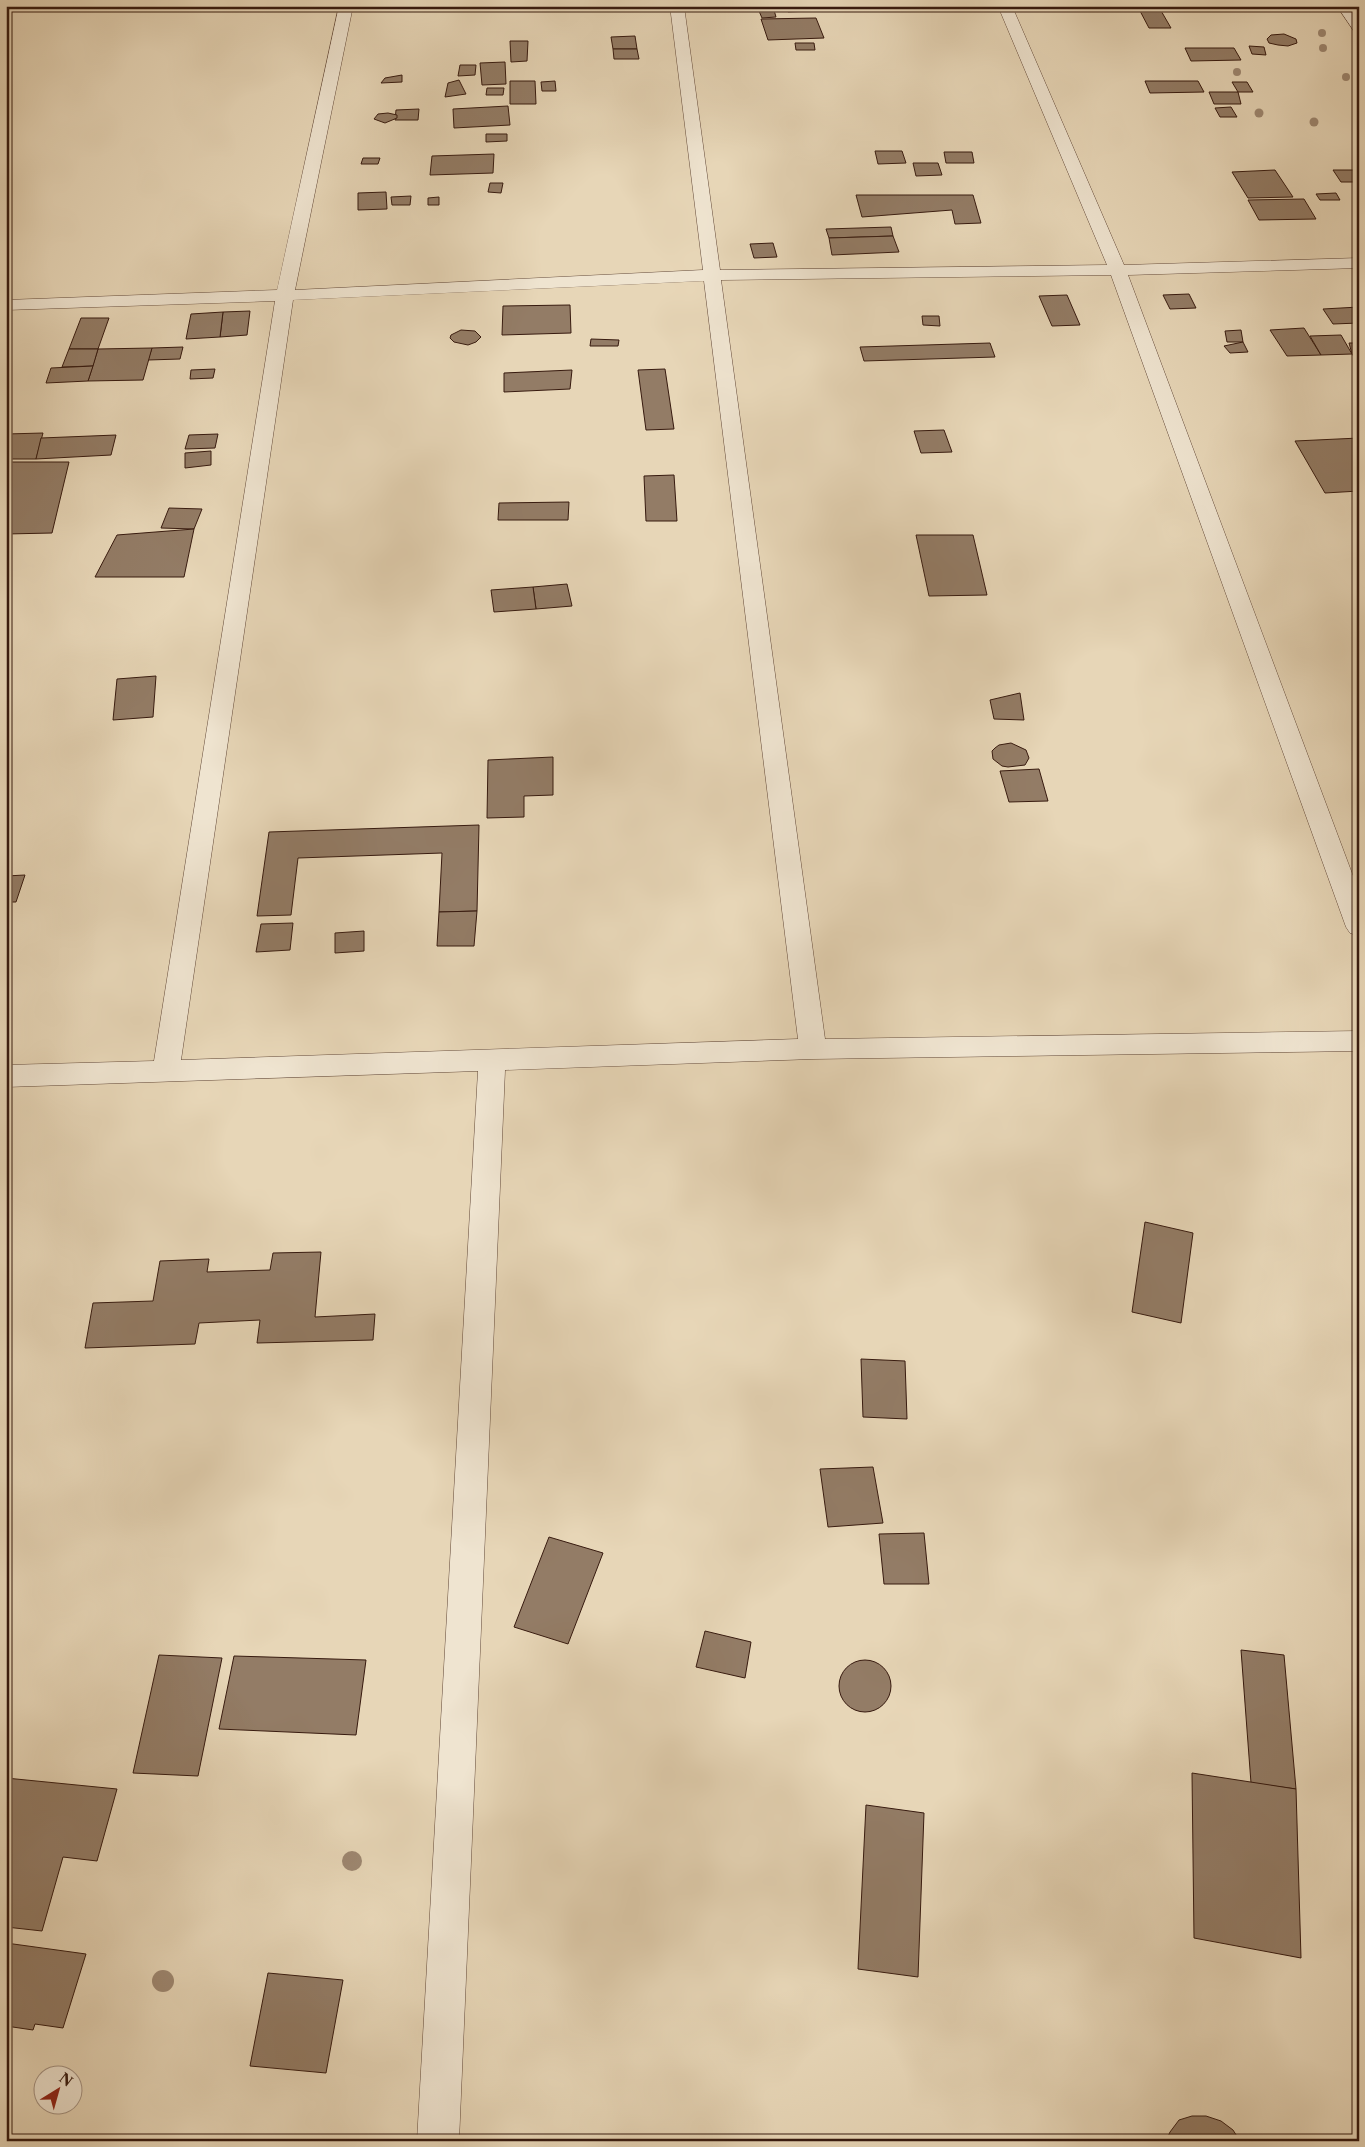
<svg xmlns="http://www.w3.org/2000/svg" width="1365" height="2147" viewBox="0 0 1365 2147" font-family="'Libre Caslon Text',serif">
  <rect width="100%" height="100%" fill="#e7d6b7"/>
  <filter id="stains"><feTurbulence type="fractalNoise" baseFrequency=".004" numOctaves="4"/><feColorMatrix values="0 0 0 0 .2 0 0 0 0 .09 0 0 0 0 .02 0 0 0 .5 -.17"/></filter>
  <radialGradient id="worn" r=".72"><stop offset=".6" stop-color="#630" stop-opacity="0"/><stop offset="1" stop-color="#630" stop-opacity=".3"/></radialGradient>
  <g fill="#937c66" stroke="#371a0f">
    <polygon points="787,6 809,6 810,11 788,12"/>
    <polygon points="1139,9 1160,9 1171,28 1149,28"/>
    <polygon points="774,10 776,17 762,18 759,11"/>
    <polygon points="816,18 824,38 768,40 761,19"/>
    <polygon points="1284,34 1296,39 1297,43 1288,46 1278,45 1269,43 1267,39 1271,35"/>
    <polygon points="635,36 637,49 613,49 611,37"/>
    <polygon points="510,41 528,41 527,61 511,62"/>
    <polygon points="795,43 814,43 815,50 796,50"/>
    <polygon points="1249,46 1264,47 1266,55 1252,54"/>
    <polygon points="1185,48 1234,48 1241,60 1191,61"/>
    <polygon points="613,49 637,49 639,59 614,59"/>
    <polygon points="505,62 506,84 482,85 480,63"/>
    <polygon points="460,65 476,65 475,75 458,76"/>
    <polygon points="402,75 402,82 381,83 385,78"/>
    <polygon points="459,80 466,94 445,97 448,83"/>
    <polygon points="510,81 535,81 536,104 510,104"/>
    <polygon points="555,81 556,91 542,91 541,82"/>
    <polygon points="1145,81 1198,81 1204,92 1150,93"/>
    <polygon points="1232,82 1247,82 1253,92 1238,92"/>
    <polygon points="487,88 504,88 503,95 486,95"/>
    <polygon points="1209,92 1238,92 1241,104 1214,104"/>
    <polygon points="508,106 510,125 454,128 453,109"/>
    <polygon points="1231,107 1237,117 1220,117 1215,108"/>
    <polygon points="419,109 418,120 395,120 396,110"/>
    <polygon points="388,113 397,115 397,118 385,123 374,119 378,114"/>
    <polygon points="486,134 507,134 507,141 486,142"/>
    <polygon points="875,151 902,151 906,163 878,164"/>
    <polygon points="944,152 972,152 974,163 946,163"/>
    <polygon points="494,154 493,173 430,175 432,156"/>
    <polygon points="363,158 380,158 378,164 361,164"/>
    <polygon points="913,163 938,163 942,175 916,176"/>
    <polygon points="1275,170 1293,197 1248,198 1232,172"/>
    <polygon points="1333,170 1359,170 1359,182 1341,182"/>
    <polygon points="490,183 503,183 501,193 488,192"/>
    <polygon points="386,192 387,209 358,210 358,193"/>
    <polygon points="1336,193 1340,200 1320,200 1316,194"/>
    <polygon points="856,195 973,195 981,223 955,224 952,210 862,217"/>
    <polygon points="411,196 410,205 392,205 391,197"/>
    <polygon points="439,197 439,205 428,205 428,198"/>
    <polygon points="1304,199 1316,219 1259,220 1248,200"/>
    <polygon points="891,227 893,236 829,238 826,229"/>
    <polygon points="893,236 899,252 832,255 829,238"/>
    <polygon points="773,243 777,257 754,258 750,244"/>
    <polygon points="1189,294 1196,308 1170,309 1163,295"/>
    <polygon points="1067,295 1080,325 1052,326 1039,296"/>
    <polygon points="570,305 571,333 502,335 503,306"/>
    <polygon points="1359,307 1359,323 1333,324 1323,309"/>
    <polygon points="250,311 247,335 220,337 223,312"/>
    <polygon points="223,312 220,337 186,339 191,314"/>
    <polygon points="922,316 939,316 940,326 923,325"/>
    <polygon points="81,318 109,318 98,349 69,349"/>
    <polygon points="1304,328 1321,355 1287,356 1270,330"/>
    <polygon points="461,330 475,331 481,337 476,342 468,345 454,342 450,338 451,335"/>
    <polygon points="1241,330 1243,342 1227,342 1225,331"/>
    <polygon points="1341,335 1352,354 1321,355 1310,336"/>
    <polygon points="591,339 619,340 618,346 590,346"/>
    <polygon points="1243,342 1248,352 1230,353 1224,346"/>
    <polygon points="990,343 995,357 864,361 860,347"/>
    <polygon points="1349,343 1359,343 1359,363 1352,354"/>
    <polygon points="183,347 180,359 148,360 152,348"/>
    <polygon points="152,348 143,380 88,381 98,349"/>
    <polygon points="69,349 98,349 93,366 62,367"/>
    <polygon points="93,366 88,381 46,383 51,368"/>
    <polygon points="215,369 213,378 190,379 191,370"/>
    <polygon points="665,369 674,429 646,430 638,370"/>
    <polygon points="572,370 570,389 504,392 504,373"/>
    <polygon points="944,430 952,452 921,453 914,431"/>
    <polygon points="43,433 36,459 6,459 6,434"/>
    <polygon points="218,434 215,448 185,449 189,435"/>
    <polygon points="116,435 111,455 36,459 41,438"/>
    <polygon points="1359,438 1359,491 1325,493 1295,441"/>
    <polygon points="211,451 211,465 185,468 185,453"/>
    <polygon points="6,462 69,462 52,533 6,534"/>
    <polygon points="674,475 677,521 646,521 644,476"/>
    <polygon points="569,502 568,520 498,520 499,503"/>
    <polygon points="169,508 202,509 194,529 161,528"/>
    <polygon points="194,529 184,577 95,577 117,535"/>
    <polygon points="916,535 973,535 987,595 929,596"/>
    <polygon points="567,584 572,606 536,609 533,587"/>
    <polygon points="533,587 536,609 494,612 491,590"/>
    <polygon points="156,676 153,717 113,720 117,679"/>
    <polygon points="1020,693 1024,720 994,719 990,700"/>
    <polygon points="1011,743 1026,750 1029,758 1025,765 1008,767 1002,766 993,759 992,751 995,748 999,745"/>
    <polygon points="553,757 553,795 524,796 524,817 487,818 488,760"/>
    <polygon points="1039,769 1048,801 1009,802 1000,771"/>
    <polygon points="479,825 477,911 439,912 442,853 298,858 291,915 257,916 269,832"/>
    <polygon points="25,875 16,902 6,902 6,876"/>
    <polygon points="477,911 474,946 437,946 439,912"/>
    <polygon points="293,923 290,950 256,952 261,924"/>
    <polygon points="364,931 364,951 335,953 335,933"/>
    <polygon points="1145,1222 1193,1233 1181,1323 1132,1312"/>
    <polygon points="321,1252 315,1317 375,1314 373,1340 257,1343 260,1320 199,1323 195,1344 85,1348 93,1303 153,1301 160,1261 209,1259 207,1272 270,1270 273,1253"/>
    <polygon points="861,1359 905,1361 907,1419 863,1417"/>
    <polygon points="873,1467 883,1523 828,1527 820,1469"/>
    <polygon points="924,1533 929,1584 884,1584 879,1534"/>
    <polygon points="549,1537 603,1553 568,1644 514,1627"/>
    <polygon points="705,1631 751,1642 745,1678 696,1667"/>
    <polygon points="1241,1650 1284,1655 1296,1789 1251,1783"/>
    <polygon points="159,1655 222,1658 198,1776 133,1773"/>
    <polygon points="234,1656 366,1660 356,1735 219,1729"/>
    <circle cx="865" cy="1686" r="26"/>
    <polygon points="1192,1773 1296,1789 1301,1958 1194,1938"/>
    <polygon points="6,1778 117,1789 97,1861 63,1857 42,1931 6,1927"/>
    <polygon points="866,1805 924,1813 918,1977 858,1969"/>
    <polygon points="6,1943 86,1954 63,2028 35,2024 33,2030 6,2026"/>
    <polygon points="268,1973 343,1980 326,2073 250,2066"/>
    <polygon points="1192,2116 1206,2116 1221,2121 1233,2130 1240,2141 1166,2141 1170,2132 1179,2120"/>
  </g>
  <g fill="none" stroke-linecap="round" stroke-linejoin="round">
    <defs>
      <g id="minor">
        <path d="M339,6h14l-58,284 408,-20 -33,-264h14l36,264 387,-5 -109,-259h14l112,259 235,-7v10l-231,7 231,617v44l-9,-3 -4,-6 -235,-652 -390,5 104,759 534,-8v20l-546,8 -308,11 -46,1071h-42l61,-1070 -472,16v-22l148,-4 121,-760 -269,9v-10l271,-10zM704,281l94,758 -617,21 112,-760z"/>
        <polygon points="1337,6 1351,6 1359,17 1359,32 1354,31"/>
      </g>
    </defs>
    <use href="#minor" stroke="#634939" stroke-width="1"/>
    <use href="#minor" fill="#efe4d0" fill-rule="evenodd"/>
  </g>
  <g fill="#9e8872">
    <circle cx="1322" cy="33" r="4"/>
    <circle cx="1323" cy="48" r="4"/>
    <circle cx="1237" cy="72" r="4"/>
    <circle cx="1346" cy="77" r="4"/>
    <circle cx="1259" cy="113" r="4.5"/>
    <circle cx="1314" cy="122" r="4.5"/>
    <circle cx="352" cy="1861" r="10"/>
    <circle cx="163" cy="1981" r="11"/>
  </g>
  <rect width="1365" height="2147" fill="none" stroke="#e7d6b7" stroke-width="25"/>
  <rect x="8" y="8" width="1350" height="2132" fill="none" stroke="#371a0f" stroke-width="2.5"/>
  <rect x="12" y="12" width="1340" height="2122" fill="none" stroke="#371a0f"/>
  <g transform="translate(58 2090) rotate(37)"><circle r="24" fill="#efe4d0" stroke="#a59383"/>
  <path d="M0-4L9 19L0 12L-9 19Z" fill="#8f2418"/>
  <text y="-8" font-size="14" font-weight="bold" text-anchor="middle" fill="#371a0f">N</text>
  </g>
  <rect width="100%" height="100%" filter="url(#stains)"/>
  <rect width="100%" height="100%" fill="url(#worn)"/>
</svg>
